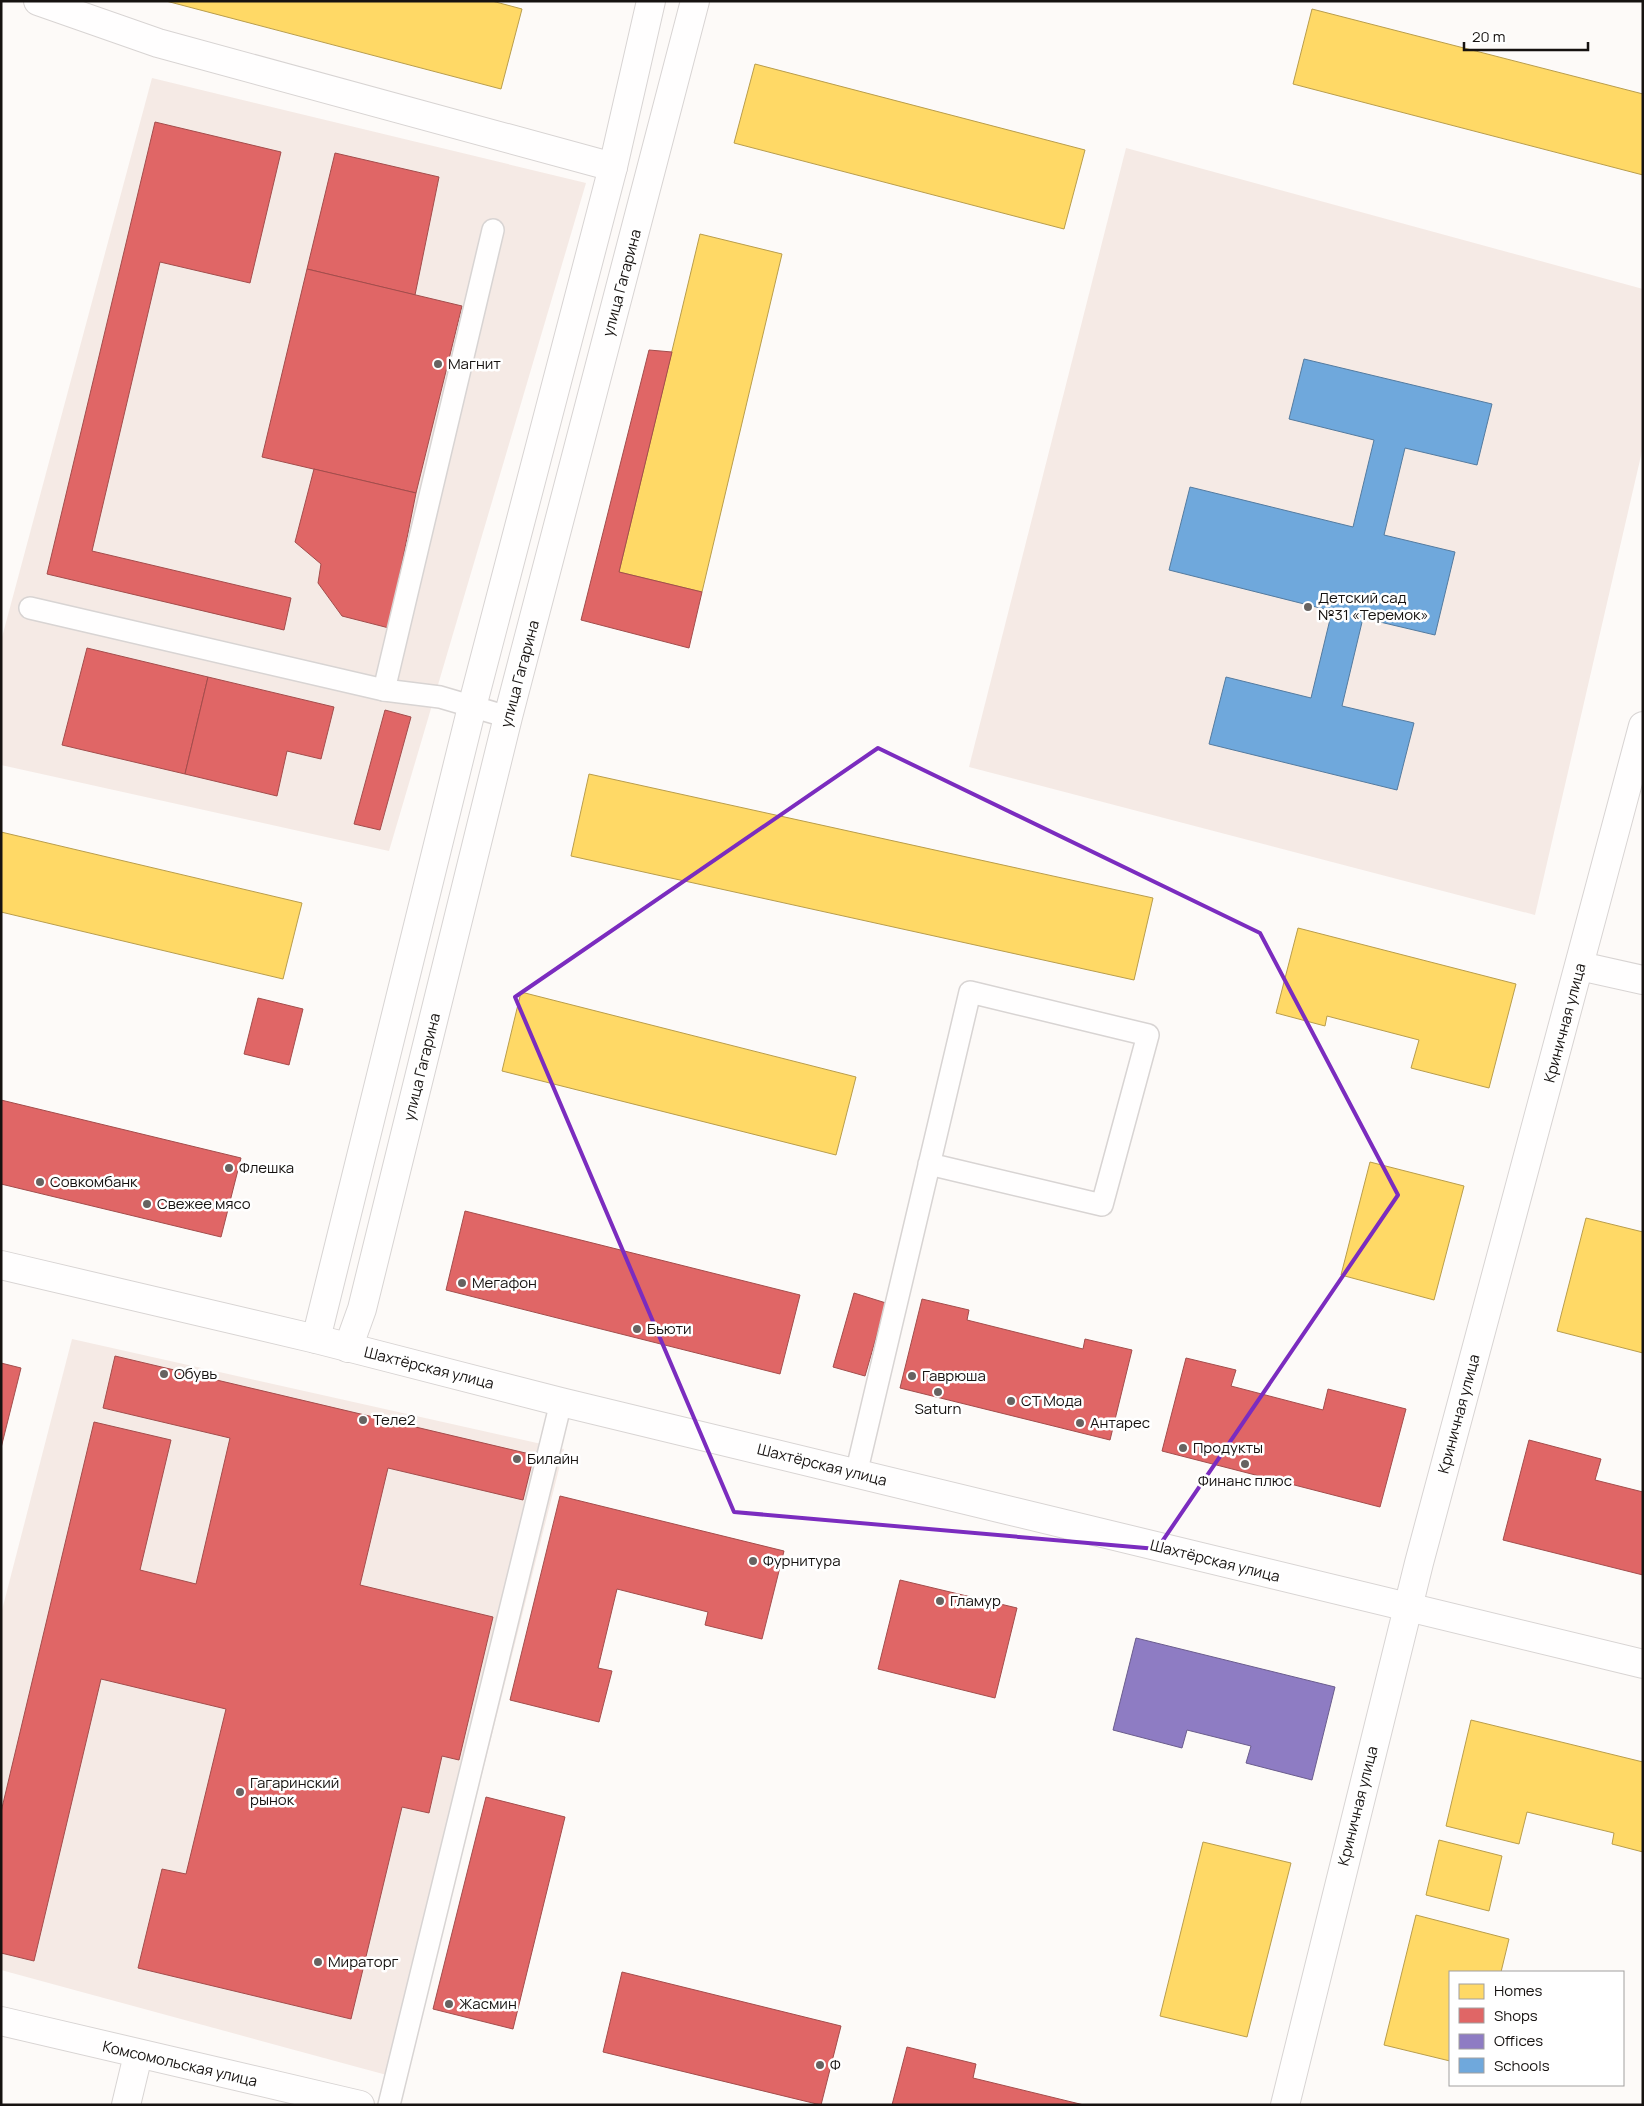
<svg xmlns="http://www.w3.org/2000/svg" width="1644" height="2106" viewBox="0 0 1644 2106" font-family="Manrope,sans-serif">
  <rect width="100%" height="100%" fill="#fdfaf8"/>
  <g fill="#f5eae5">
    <polygon points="152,78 586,183 389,851 1,765 1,641"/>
    <polygon points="1126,148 1643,289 1643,447 1535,915 969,767"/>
    <polygon points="72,1339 564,1449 405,2080 1,1970 1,1614"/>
  </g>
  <g fill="#ffd966" stroke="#b99d4c">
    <polygon points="166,1 492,1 522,9 501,89"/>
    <polygon points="1312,9 1643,94 1643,175 1293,84"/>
    <polygon points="755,64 1085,150 1064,229 734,143"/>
    <polygon points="700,234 782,254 702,592 619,572"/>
    <polygon points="589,774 1153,898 1134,980 571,856"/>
    <polygon points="1,832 302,903 283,979 1,912"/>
    <polygon points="1298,928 1516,984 1489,1088 1411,1068 1419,1040 1327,1016 1325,1026 1276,1013"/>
    <polygon points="521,992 856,1077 836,1155 502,1071"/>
    <polygon points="1370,1162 1464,1186 1434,1300 1341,1275"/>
    <polygon points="1586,1218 1643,1232 1643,1353 1557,1331"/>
    <polygon points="1471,1720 1643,1762 1643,1852 1612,1844 1614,1833 1527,1812 1519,1844 1446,1826"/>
    <polygon points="1439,1840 1502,1856 1489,1911 1426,1895"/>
    <polygon points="1203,1842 1291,1863 1247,2037 1160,2016"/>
    <polygon points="1416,1915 1509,1939 1501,1972 1450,1972 1450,2061 1384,2045"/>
  </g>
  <g fill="#e06666" stroke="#a34d4c">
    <polygon points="155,122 281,152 250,283 160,262 92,551 291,598 284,630 47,574"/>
    <polygon points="335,153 439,177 415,295 307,269"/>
    <polygon points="307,269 462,306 416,493 262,457"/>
    <polygon points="649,350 672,352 619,572 702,592 689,648 581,620"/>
    <polygon points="314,469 416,493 389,628 342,616 318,583 321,564 295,542"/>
    <polygon points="87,648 208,677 185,774 62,745"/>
    <polygon points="208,677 334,707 321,759 287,751 277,796 185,774"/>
    <polygon points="385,710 411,717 380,830 354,824"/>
    <polygon points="258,998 303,1009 289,1065 244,1054"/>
    <polygon points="1,1100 241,1158 221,1237 1,1184"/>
    <polygon points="465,1211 800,1295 780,1374 446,1290"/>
    <polygon points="854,1293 886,1303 865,1376 833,1367"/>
    <polygon points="922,1299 969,1310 967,1320 1083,1349 1085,1339 1132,1350 1110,1440 900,1388"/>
    <polygon points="115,1356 534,1455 523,1500 388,1468 360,1585 493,1617 459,1760 442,1756 429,1813 402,1807 351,2019 138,1968 162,1869 186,1874 226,1709 101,1679 34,1961 1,1953 1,1812 94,1422 171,1440 140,1570 196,1584 230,1438 103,1408"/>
    <polygon points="1186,1358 1236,1370 1231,1386 1323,1410 1328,1389 1406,1409 1380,1507 1162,1451"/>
    <polygon points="1,1363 21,1368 1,1448"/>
    <polygon points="1529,1440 1601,1459 1595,1480 1643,1492 1643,1575 1503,1540"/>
    <polygon points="560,1496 784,1551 762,1639 705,1625 708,1612 617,1589 598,1668 612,1671 599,1722 510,1700"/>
    <polygon points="900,1580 1017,1608 995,1698 878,1669"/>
    <polygon points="486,1797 565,1817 513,2029 433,2009"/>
    <polygon points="622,1972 841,2026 821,2105 603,2052"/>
    <polygon points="907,2047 976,2064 973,2078 1084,2105 892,2105"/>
  </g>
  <polygon fill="#8e7cc3" stroke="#6a5c8d" points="1136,1638 1335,1687 1312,1780 1246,1763 1251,1746 1187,1730 1182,1748 1113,1730"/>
  <polygon fill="#6fa8dc" stroke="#547b9f" points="1304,359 1492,404 1477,465 1405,448 1384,535 1455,552 1435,635 1363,618 1342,706 1414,723 1397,790 1209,744 1226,677 1311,698 1332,611 1169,570 1190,487 1353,527 1374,440 1289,419"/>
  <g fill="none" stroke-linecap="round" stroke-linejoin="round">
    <defs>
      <g id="lane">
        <polyline points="30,608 384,690 440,697 508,717"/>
        <polyline points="384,690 493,230"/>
        <polyline points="856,1474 970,992 1148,1035 1102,1205 929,1164"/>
        <polyline points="389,2105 561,1402"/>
      </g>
      <g id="street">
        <polyline points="38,1 158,43 613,167"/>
        <polyline points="1580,966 1643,980"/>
        <polyline points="316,1339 472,707 613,167 651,1"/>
        <polyline points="348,1348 362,1309 508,717 695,1"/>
        <polyline points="126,2105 138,2055"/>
        <polyline points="1285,2105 1419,1563 1643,726"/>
      </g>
      <g id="secondary">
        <polyline points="1,1265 316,1339 561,1402 1643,1664"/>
        <polyline points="1,2021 360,2105"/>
      </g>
    </defs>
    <use href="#lane" stroke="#d8d4d3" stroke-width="24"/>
    <use href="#street" stroke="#d8d4d3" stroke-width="30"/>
    <use href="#secondary" stroke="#d8d4d3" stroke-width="30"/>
    <use href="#lane" stroke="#fffefe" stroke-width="21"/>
    <use href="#street" stroke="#fffefe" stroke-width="28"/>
    <use href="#secondary" stroke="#fffefe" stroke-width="28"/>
  </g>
  <path fill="none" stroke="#7b2cbf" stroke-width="4" stroke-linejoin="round" d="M878,748l382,185 138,262 -241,354 -423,-37 -219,-515z"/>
  <g fill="#676361" stroke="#fff" stroke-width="2">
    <circle cx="438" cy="364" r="5"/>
    <circle cx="1308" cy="607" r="5"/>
    <circle cx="229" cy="1168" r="5"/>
    <circle cx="40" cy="1182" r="5"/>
    <circle cx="147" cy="1204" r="5"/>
    <circle cx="462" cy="1283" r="5"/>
    <circle cx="637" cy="1329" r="5"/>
    <circle cx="164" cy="1374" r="5"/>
    <circle cx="912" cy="1376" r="5"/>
    <circle cx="938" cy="1392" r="5"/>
    <circle cx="1011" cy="1401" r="5"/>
    <circle cx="363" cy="1420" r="5"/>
    <circle cx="1080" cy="1423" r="5"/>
    <circle cx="1183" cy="1448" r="5"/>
    <circle cx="517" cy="1459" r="5"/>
    <circle cx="1245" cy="1464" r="5"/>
    <circle cx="753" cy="1561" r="5"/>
    <circle cx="940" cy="1601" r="5"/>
    <circle cx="240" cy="1792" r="5"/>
    <circle cx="318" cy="1962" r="5"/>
    <circle cx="449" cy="2004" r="5"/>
    <circle cx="820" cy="2065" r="5"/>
  </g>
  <g text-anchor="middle" stroke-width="5" stroke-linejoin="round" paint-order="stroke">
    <g font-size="15" fill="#161210" stroke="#fff">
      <text transform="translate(622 283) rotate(-75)" y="5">улица Гагарина</text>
      <text transform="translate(520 674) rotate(-75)" y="5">улица Гагарина</text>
      <text transform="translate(1565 1023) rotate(-75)" y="5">Криничная улица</text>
      <text transform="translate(422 1067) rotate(-76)" y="5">улица Гагарина</text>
      <text transform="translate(429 1368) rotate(14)" y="5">Шахтёрская улица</text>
      <text transform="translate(1459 1414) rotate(-75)" y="5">Криничная улица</text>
      <text transform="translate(822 1465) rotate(14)" y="5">Шахтёрская улица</text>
      <text transform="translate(1215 1561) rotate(14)" y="5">Шахтёрская улица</text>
      <text transform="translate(1358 1806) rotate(-76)" y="5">Криничная улица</text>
      <text transform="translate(180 2064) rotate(13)" y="5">Комсомольская улица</text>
    </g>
    <g font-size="15" fill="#161210" stroke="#fff" text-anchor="start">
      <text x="448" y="369">Магнит</text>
      <text x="1318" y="603">Детский сад<tspan x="1318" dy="17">№31 «Теремок»</tspan></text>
      <text x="239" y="1173">Флешка</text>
      <text x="50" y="1187">Совкомбанк</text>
      <text x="157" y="1209">Свежее мясо</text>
      <text x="472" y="1288">Мегафон</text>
      <text x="647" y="1334">Бьюти</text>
      <text x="174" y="1379">Обувь</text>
      <text x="922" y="1381">Гаврюша</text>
      <text x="1021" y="1406">СТ Мода</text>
      <text x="938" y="1414" text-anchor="middle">Saturn</text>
      <text x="373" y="1425">Теле2</text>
      <text x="1090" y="1428">Антарес</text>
      <text x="1193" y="1453">Продукты</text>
      <text x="527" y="1464">Билайн</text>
      <text x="1245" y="1486" text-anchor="middle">Финанс плюс</text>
      <text x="763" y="1566">Фурнитура</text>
      <text x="950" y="1606">Гламур</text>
      <text x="250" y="1788">Гагаринский<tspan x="250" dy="17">рынок</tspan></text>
      <text x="328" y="1967">Мираторг</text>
      <text x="459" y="2009">Жасмин</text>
      <text x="830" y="2070">Ф</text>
    </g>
  </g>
  <rect width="1644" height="2106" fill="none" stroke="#161210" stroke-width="5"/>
  <rect x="1449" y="1971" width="175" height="115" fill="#ffffff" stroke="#a2a09f"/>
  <rect x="1459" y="1984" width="25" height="15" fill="#ffd966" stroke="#a2a09f"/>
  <text x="1494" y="1996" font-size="15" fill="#161210">Homes</text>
  <rect x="1459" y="2008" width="25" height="15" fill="#e06666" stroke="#a2a09f"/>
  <text x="1494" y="2021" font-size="15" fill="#161210">Shops</text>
  <rect x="1459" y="2034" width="25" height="15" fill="#8e7cc3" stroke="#a2a09f"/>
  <text x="1494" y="2046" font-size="15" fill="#161210">Offices</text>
  <rect x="1459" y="2058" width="25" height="15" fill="#6fa8dc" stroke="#a2a09f"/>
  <text x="1494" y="2071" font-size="15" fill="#161210">Schools</text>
  <path d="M1464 42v8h124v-8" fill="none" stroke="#161210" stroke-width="2.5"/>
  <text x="1472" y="42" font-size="15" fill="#161210" stroke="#ffffff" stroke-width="4" paint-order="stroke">20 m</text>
</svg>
